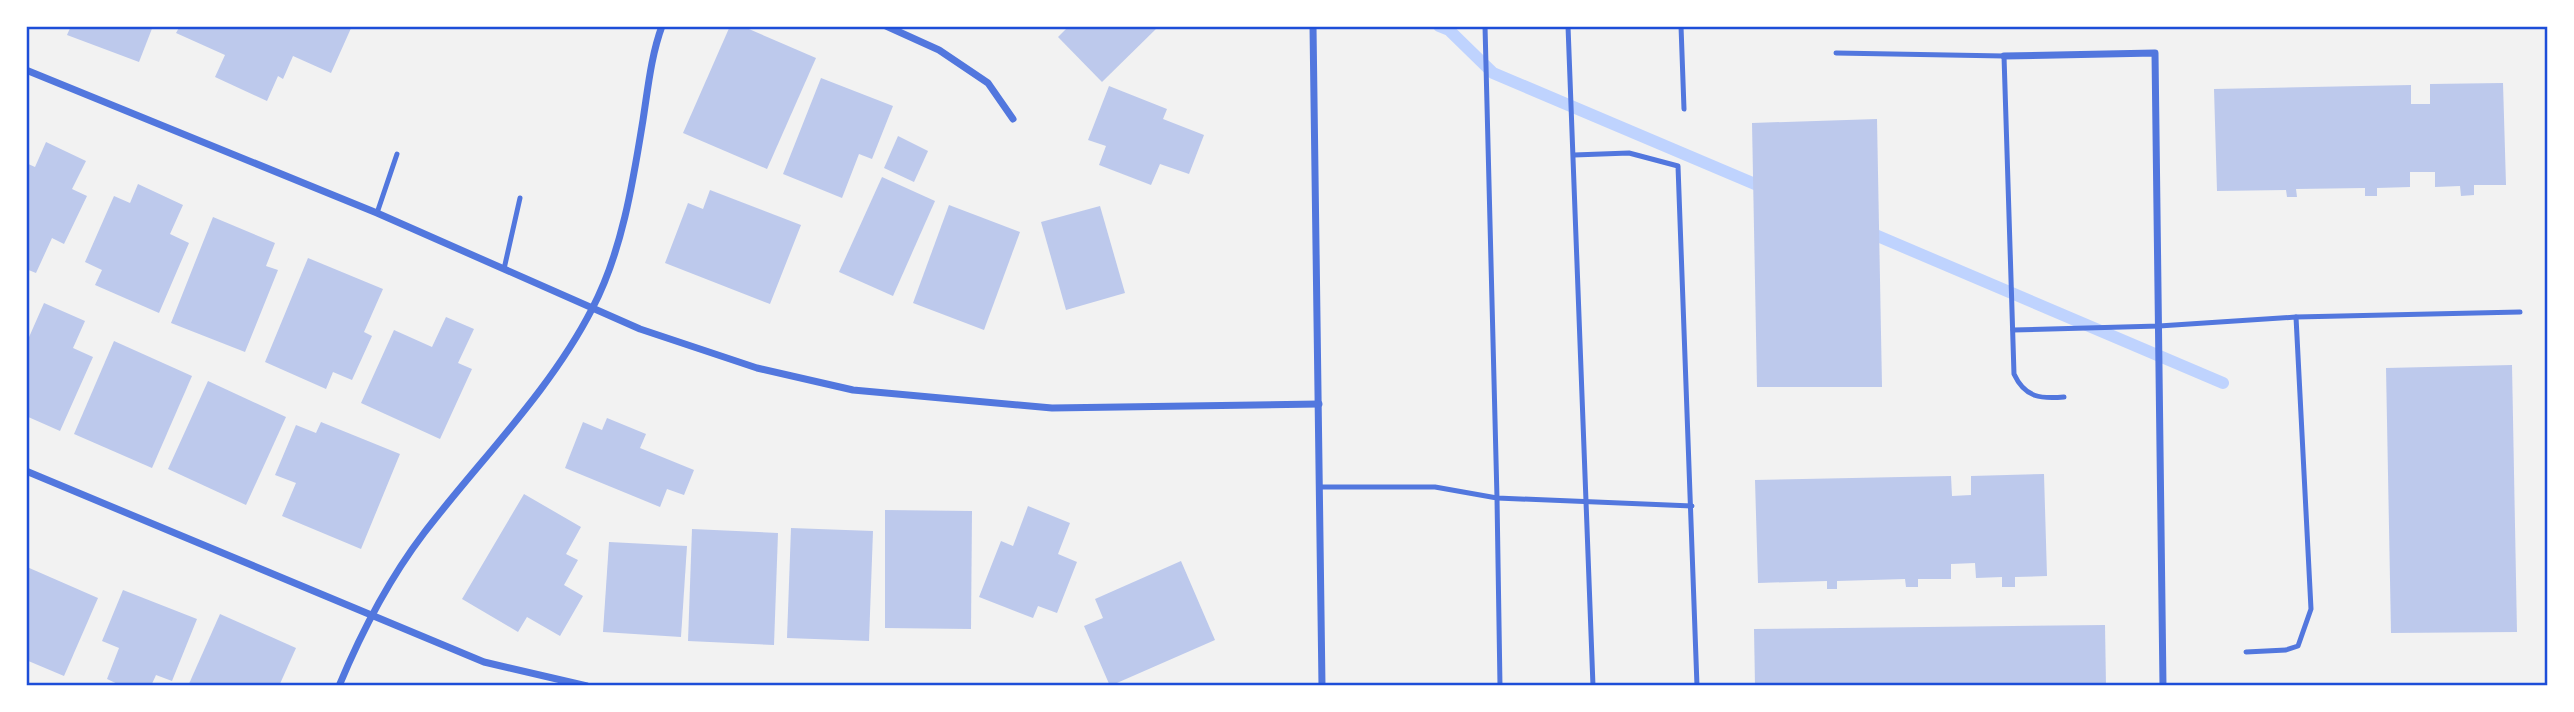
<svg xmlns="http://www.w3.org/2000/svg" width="2574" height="712" viewBox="0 0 2574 712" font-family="Inter,sans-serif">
  <rect width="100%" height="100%" fill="#f2f2f2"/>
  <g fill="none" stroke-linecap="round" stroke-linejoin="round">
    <g stroke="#bfd3fe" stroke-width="12">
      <polyline points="1439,26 1449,30 1493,73 1769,190"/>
      <polyline points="1866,231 2223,383"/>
    </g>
  </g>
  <g fill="#bdc9ec">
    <polygon points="71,26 153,26 139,62 67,35"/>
    <polygon points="180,26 352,26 331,73 293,56 283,79 278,76 267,101 215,77 225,55 176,33"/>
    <polygon points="730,26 742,26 816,58 767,169 683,133"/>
    <polygon points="1069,26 1159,26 1102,82 1058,37"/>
    <polygon points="821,78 893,106 872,159 859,154 842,198 783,174"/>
    <polygon points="2503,83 2506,185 2474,185 2474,195 2461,196 2460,186 2435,187 2435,172 2410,172 2410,187 2377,188 2377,196 2365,196 2365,188 2296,189 2297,197 2287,197 2286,190 2217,191 2214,89 2411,85 2411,104 2430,104 2430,84"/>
    <polygon points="1109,86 1167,109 1163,119 1204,135 1189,174 1160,164 1151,185 1099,165 1106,146 1088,140"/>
    <polygon points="1877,119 1882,387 1757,387 1752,123"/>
    <polygon points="898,136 928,151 914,182 884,168"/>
    <polygon points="46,142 86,161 72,189 87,196 64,244 52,238 36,273 26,269 26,163 35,167"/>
    <polygon points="882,177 935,201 893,296 839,272"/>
    <polygon points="138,184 183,205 170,234 189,243 159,313 95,285 102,270 85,262 114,196 130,203"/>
    <polygon points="710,190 801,225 770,304 665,263 688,203 703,209"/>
    <polygon points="949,205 1020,232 984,330 913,303"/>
    <polygon points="1100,206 1125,293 1066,310 1041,222"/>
    <polygon points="213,217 275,243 266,266 278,270 245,352 171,323"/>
    <polygon points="308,258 383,289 364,332 372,336 352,380 333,372 326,389 265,362"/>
    <polygon points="44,303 85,321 73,348 93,357 60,431 26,416 26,344"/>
    <polygon points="446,317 474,329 458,363 472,369 440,439 361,403 394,330 432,347"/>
    <polygon points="114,341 192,376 152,468 74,434"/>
    <polygon points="2512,365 2517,632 2391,633 2386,368"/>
    <polygon points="208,381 286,417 246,505 168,469"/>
    <polygon points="607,418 646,434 640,448 694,470 684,495 667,489 660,507 565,468 583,422 602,430"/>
    <polygon points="321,422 400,454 361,549 282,516 296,483 275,475 296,425 316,433"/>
    <polygon points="2044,474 2047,576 2015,577 2015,587 2002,587 2002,577 1976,578 1975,563 1951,564 1951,579 1918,579 1918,587 1906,587 1905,579 1837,581 1837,589 1827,589 1827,581 1758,583 1755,480 1951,476 1952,496 1971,495 1971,476"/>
    <polygon points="524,494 581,527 566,554 578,560 564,585 583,596 560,636 527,617 518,632 462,599"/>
    <polygon points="1028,506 1070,523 1058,554 1077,562 1057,613 1038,606 1033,618 979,597 1001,541 1013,546"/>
    <polygon points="885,510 972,511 971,629 885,628"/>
    <polygon points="791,528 873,531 869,641 787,638"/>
    <polygon points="692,529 778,533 774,645 688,641"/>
    <polygon points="609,542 687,546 681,637 603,632"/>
    <polygon points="1181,561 1215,640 1110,686 1084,626 1103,618 1095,599"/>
    <polygon points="27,567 98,598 64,676 26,660"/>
    <polygon points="123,590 197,619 172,681 156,675 151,686 122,686 107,679 119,648 102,641"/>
    <polygon points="220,614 296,648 279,686 188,686"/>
    <polygon points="2105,625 2106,686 1755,686 1754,629"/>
  </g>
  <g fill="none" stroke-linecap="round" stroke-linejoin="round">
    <g stroke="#5277de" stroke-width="5">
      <polyline points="1485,26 1497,498 1692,506"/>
      <polyline points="1568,26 1593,686"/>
      <polyline points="1681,26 1684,109"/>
      <path d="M1836,53l168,3 10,318c11,24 27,25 50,23"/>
      <polyline points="1574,155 1629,153 1678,166 1697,686"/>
      <polyline points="377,213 397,154"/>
      <polyline points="504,269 520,198"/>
      <polyline points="2296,317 2520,312"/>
      <polyline points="2013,330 2159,326 2296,317 2311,609 2298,646 2286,650 2246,652"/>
      <polyline points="1319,487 1435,487 1497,498 1500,686"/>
    </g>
    <g stroke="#5277de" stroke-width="7">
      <polyline points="886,26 939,50 988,83 1013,119"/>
      <polyline points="1313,26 1322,686"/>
      <polyline points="2004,56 2155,53 2163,686"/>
      <polyline points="26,70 377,213 640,329 757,368 853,390 1052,408 1319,404"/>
      <polyline points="26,471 484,662 587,686"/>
      <path d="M339,686c22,-53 50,-107 85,-153 56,-73 126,-142 168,-224 30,-57 41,-127 51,-189 5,-32 8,-64 19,-94"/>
    </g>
  </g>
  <rect width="2574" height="712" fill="none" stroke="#ffffff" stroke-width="56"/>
  <rect x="28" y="28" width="2518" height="656" fill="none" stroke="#1d4ed8" stroke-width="2.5"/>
</svg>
